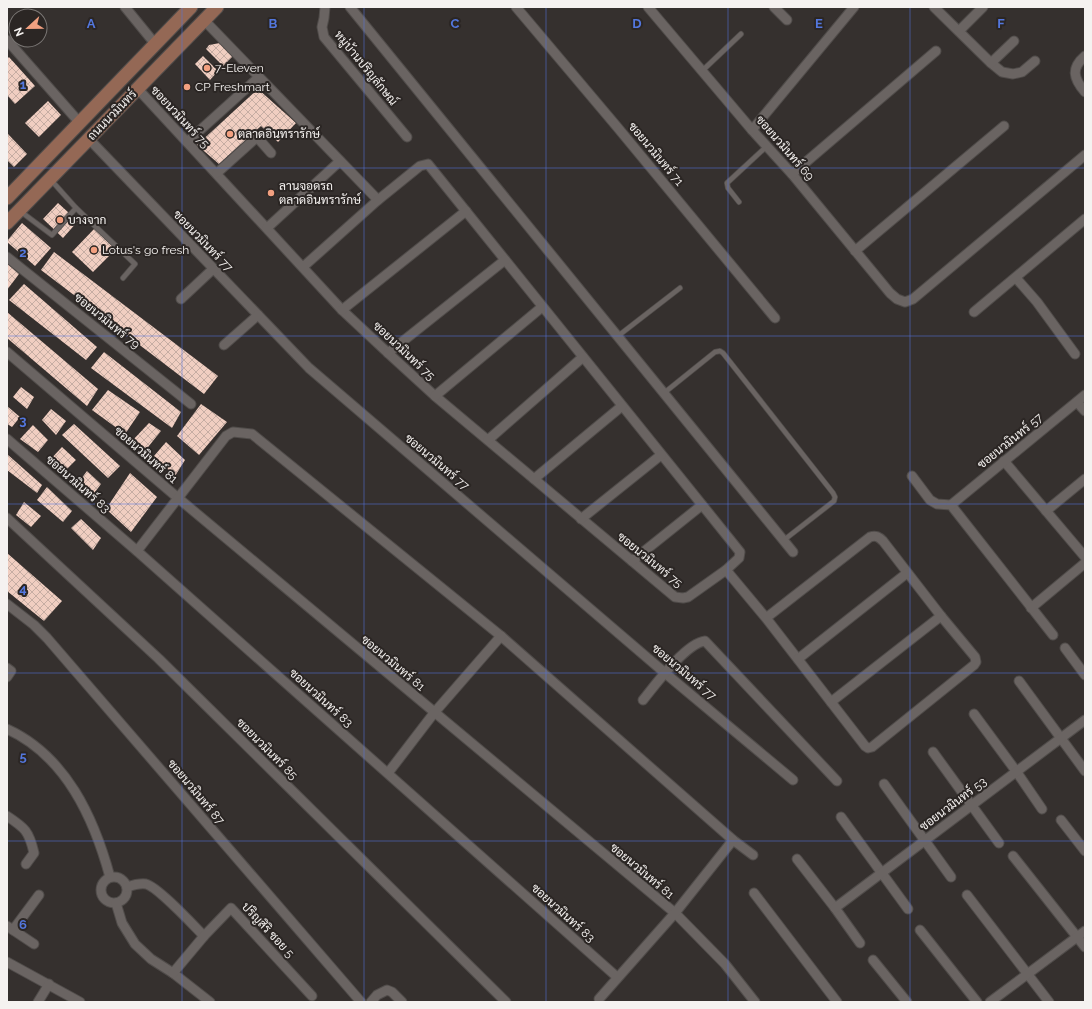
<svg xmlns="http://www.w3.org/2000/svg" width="1092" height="1009" viewBox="0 0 1092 1009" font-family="Raleway,Sarabun,sans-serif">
  <defs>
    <pattern id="building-cross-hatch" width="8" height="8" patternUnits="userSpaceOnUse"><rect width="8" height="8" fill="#f0cec1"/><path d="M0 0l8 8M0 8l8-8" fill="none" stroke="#c6ada3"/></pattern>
  </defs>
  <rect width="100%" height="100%" fill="#35302e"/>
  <g fill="url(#building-cross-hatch)">
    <polygon points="220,43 233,56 223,66 206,49 209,45"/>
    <polygon points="203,56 218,71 210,80 195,64"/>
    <polygon points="9,57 35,86 15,104 7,95 7,59"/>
    <polygon points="258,89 296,123 278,142 261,126 219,164 197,145"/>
    <polygon points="48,101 61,115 39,137 25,123"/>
    <polygon points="8,134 27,154 14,167 7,160"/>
    <polygon points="58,203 78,221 63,238 43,219"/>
    <polygon points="22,223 51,248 35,266 7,242 7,241"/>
    <polygon points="95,228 116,249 93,272 72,252"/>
    <polygon points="54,252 218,376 204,394 41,270"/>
    <polygon points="7,263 19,274 7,290"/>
    <polygon points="24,284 97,347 86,360 9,300"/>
    <polygon points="7,312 98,389 87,406 7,338"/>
    <polygon points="104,352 181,412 172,428 91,368"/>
    <polygon points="21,387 34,397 27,409 13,397"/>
    <polygon points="108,390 140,412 125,434 92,410"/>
    <polygon points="201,404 227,422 199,455 177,436"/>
    <polygon points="7,406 20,417 12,427 7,424"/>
    <polygon points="51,409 66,421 56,435 42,420"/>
    <polygon points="149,423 161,431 144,452 132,441"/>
    <polygon points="74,424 120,466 108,478 62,435"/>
    <polygon points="33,425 48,440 38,452 20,439"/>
    <polygon points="166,442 185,460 175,476 154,456"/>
    <polygon points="62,447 76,460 62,474 48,462"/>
    <polygon points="7,454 42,485 37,493 7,470"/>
    <polygon points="87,471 101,484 92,496 78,483"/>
    <polygon points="130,473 157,497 131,532 106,509"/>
    <polygon points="47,487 72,511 63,522 37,500"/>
    <polygon points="24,502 41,516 31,527 16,515"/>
    <polygon points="81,519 101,538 93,550 71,528"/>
    <polygon points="7,553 62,601 44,621 7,591"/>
  </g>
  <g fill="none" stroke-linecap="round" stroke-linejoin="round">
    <defs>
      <g id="lane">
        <polyline points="702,71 741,34"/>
        <polyline points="739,202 728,188 727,183 767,146"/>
        <polyline points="76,208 135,264 123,278"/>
        <polyline points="20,211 52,235 76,208 51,180"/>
        <polyline points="618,336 680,288"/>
        <polyline points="664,393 715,352 720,351 723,353 833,493 835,497 834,501 784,540"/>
      </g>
      <g id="street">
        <polyline points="125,7 156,45"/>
        <polyline points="325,7 324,18 322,27 324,37 407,137"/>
        <polyline points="350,7 793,552"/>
        <polyline points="516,7 618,128 775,318"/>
        <polyline points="648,7 752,130 792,174 890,293 897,299 905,302 913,299 1085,155"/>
        <polyline points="774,7 787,20"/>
        <polyline points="934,7 991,63 1002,72 1013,74 1022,72 1035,61"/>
        <polyline points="204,20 378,200"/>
        <polyline points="959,31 983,7"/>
        <polyline points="7,40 79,122"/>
        <path d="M1085,56c-14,12 -12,22 0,36"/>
        <polyline points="991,63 1014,41"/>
        <polyline points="137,88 342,310 388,353 435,396 675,597 683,598 688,597 726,570 739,558 740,552 428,164 420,166 378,200 303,267"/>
        <polyline points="752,130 854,7"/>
        <polyline points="89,139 309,368 665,673 793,780"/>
        <polyline points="187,142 259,77"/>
        <polyline points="217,173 257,137 271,153"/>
        <polyline points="792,174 936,51"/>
        <polyline points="267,228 340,161"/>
        <polyline points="855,251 1004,126"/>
        <polyline points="7,257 191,404"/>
        <polyline points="1016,278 1037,302 1075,354"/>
        <polyline points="181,299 213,269"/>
        <polyline points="342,310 466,211"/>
        <polyline points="974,312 1085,219"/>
        <polyline points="224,345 258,315"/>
        <polyline points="7,352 178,498 675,913 725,964 755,1002"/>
        <polyline points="388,353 505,260"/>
        <polyline points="435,396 542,307"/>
        <polyline points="1077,402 1085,411"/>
        <polyline points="7,439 137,551 617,977"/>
        <polyline points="488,440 583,357"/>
        <polyline points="1004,461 1085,557"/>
        <polyline points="912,476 930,500 937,504 951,505 1053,635"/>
        <polyline points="534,479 622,406"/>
        <polyline points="951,505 1085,395"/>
        <polyline points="1046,511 1085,479"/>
        <polyline points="7,518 159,659 506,1002"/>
        <polyline points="581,519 661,455"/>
        <polyline points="137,551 226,436 233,432 252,434 501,636 733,840 753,855"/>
        <polyline points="632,561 702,505"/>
        <path d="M726,570l40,48 99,128 3,2 4,-1 102,-82 2,-3 -1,-5 -34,-41 -58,-75c-4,-4 -7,-6 -13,-4l-104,81"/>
        <polyline points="7,604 34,625 47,638 361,1002"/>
        <polyline points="1031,608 1085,563"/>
        <polyline points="1065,648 1085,675"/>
        <polyline points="798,659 907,573"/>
        <polyline points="7,668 11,671 7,677"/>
        <polyline points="1019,681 1085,771"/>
        <path d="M643,700c12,-15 43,-57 62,-59l132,140"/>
        <polyline points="831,702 941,616"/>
        <polyline points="974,714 1016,771 1042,809"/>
        <path d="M7,729c59,27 87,89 103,148"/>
        <polyline points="933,752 999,843"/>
        <polyline points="388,773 434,713 501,636"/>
        <polyline points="884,784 951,877"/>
        <path d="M7,816c18,12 22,15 27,37l-8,11"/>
        <polyline points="841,817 908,909"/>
        <polyline points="1061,820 1085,851"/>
        <polyline points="1013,856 1085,947"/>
        <polyline points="797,859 835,908 860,943"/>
        <circle cx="114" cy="890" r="13"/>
        <path d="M127,887c6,-2 12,-4 19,-3 12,3 48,42 58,52"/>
        <polyline points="754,893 837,1002"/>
        <polyline points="967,895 1049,1002"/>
        <polyline points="116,903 122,923 135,944 151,959 173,973 210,1002"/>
        <polyline points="835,908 1085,720"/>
        <polyline points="7,926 13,930 39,895"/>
        <polyline points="13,930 34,944"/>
        <polyline points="920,930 977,1002"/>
        <polyline points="873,960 907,1002"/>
        <polyline points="7,962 80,1002"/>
        <polyline points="173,973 204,936 231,908 312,996"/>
        <polyline points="599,999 675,913 733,840"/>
        <polyline points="38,1002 49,984"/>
        <polyline points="371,1002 377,995 387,990 392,992 402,1002"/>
        <polyline points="990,1002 1085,931"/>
      </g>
      <g id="secondary">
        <polyline points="7,198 191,7"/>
        <polyline points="7,223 217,7"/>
      </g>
    </defs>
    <use href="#lane" stroke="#504c4a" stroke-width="6"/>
    <use href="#street" stroke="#504c4a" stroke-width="11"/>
    <use href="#secondary" stroke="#504c4a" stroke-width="15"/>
    <use href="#lane" stroke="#6a6462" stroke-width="4.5"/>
    <use href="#street" stroke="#6a6462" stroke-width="9"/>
    <use href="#secondary" stroke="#946855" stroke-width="13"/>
  </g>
  <path fill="none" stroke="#5377de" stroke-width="1" stroke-opacity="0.55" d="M182,7v995M364,7v995M546,7v995M728,7v995M910,7v995M7,168h1078M7,336h1078M7,504h1078M7,673h1078M7,841h1078"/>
  <g fill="#f2a080" stroke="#2b2624" stroke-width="1.5">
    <circle cx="207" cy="68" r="4"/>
    <circle cx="187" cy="87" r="4"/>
    <circle cx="230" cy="134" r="4"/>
    <circle cx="271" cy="193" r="4"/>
    <circle cx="60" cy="220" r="4"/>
    <circle cx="94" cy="250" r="4"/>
  </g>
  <g text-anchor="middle" stroke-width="4" stroke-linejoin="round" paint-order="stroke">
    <g font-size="12" fill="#f5f2f0" stroke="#2b2624" text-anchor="start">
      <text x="215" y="72">7-Eleven</text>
      <text x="195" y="91">CP Freshmart</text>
      <text x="238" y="138">ตลาดอินทรารักษ์</text>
      <text x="279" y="190">ลานจอดรถ<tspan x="279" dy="14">ตลาดอินทรารักษ์</tspan></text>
      <text x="68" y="224">บางจาก</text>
      <text x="102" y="254">Lotus's go fresh</text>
    </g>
    <g font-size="12" fill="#f5f2f0" stroke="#2b2624">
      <text transform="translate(366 68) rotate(51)" y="4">หมู่บ้านปริญลักษณ์</text>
      <text transform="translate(112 115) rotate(-46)" y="4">ถนนนวมินทร์</text>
      <text transform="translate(180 117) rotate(47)" y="4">ซอยนวมินทร์ 75</text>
      <text transform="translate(785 148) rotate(49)" y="4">ซอยนวมินทร์ 69</text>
      <text transform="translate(656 154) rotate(50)" y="4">ซอยนวมินทร์ 71</text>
      <text transform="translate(203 241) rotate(46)" y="4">ซอยนวมินทร์ 77</text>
      <text transform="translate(107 321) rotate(39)" y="4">ซอยนวมินทร์ 79</text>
      <text transform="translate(404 351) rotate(43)" y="4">ซอยนวมินทร์ 75</text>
      <text transform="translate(1010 441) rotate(-39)" y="4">ซอยนวมินทร์ 57</text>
      <text transform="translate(146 455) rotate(41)" y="4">ซอยนวมินทร์ 81</text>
      <text transform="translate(437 462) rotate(40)" y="4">ซอยนวมินทร์ 77</text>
      <text transform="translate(78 484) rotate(41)" y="4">ซอยนวมินทร์ 83</text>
      <text transform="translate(650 560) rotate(39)" y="4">ซอยนวมินทร์ 75</text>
      <text transform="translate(393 663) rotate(40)" y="4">ซอยนวมินทร์ 81</text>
      <text transform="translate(684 672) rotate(40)" y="4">ซอยนวมินทร์ 77</text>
      <text transform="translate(321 698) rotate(42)" y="4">ซอยนวมินทร์ 83</text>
      <text transform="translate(267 749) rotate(45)" y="4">ซอยนวมินทร์ 85</text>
      <text transform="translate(196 792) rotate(50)" y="4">ซอยนวมินทร์ 87</text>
      <text transform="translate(953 804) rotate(-37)" y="4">ซอยนวมินทร์ 53</text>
      <text transform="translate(642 871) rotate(40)" y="4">ซอยนวมินทร์ 81</text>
      <text transform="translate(563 913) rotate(42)" y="4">ซอยนวมินทร์ 83</text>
      <text transform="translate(268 930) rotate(47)" y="4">ปริญสิริ ซอย 5</text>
    </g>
  </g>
  <g font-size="13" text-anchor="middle" font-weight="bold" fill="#5377de" stroke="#2b2624" stroke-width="4" stroke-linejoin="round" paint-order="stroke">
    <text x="91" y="28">A</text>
    <text x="273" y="28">B</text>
    <text x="455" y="28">C</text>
    <text x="637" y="28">D</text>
    <text x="819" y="28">E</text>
    <text x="1001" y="28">F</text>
    <text x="23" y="89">1</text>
    <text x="23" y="257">2</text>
    <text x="23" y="425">3</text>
    <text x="23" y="593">4</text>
    <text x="23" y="761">5</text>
    <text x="23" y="929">6</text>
  </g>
  <rect width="1092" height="1009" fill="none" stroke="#f5f2f0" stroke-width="16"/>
  <g transform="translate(28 28) rotate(248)"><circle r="19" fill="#2b2624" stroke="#7c7876"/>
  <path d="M0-3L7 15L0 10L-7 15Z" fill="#f2a080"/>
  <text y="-6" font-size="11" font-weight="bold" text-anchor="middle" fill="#f5f2f0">N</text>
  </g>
</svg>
